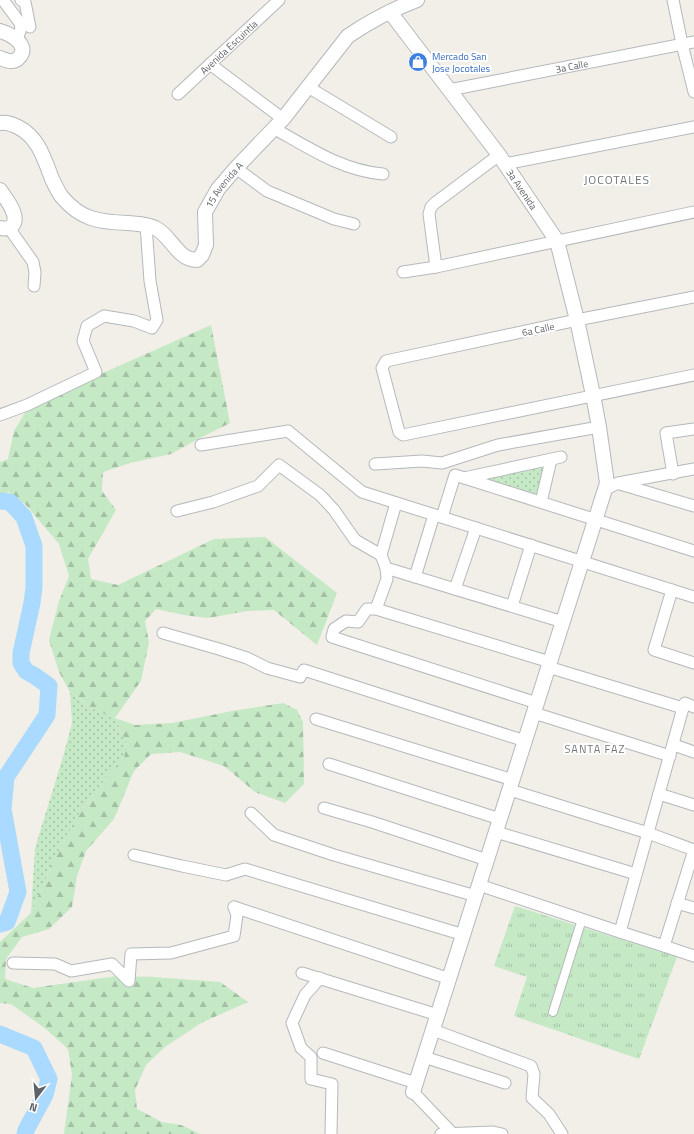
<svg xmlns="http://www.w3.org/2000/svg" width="694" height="1134" viewBox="0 0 694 1134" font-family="'Titillium Web',sans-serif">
  <defs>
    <pattern id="grass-dots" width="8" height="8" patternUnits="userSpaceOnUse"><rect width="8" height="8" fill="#c5e8c5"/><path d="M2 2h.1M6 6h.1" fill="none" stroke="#a3c0a4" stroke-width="1.8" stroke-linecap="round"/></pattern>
    <pattern id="forest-firs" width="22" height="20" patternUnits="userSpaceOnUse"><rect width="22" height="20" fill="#c5e8c5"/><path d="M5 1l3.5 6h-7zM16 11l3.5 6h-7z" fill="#a3c0a4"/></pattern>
    <pattern id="park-tufts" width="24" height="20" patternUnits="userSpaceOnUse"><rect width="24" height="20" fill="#c5e8c5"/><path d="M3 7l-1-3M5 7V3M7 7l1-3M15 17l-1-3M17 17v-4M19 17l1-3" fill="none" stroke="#a3c0a4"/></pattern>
  </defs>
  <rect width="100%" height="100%" fill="#f1efe8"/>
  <g fill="url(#grass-dots)">
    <polygon points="551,460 541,502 463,478"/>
    <polygon points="70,692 94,709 115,718 127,745 124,757 105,779 78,815 53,862 31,913 35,848 63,757 72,723"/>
  </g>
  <polygon fill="url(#forest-firs)" points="211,325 230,423 198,439 171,454 130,463 103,472 102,491 116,510 88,559 91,579 118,585 214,539 265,537 337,593 317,645 274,610 247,611 208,618 184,615 156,609 145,621 149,642 141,681 115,718 135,725 172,723 232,711 283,703 297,710 303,722 304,784 285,803 255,792 224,766 180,752 151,754 134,771 114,819 86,851 77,876 72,907 49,929 22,937 6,959 5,979 33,988 117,976 153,977 220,982 248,1002 201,1023 165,1047 146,1065 135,1090 137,1109 162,1122 181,1125 200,1134 64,1134 72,1075 68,1049 46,1029 11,1004 0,1003 0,942 31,913 53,862 78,815 105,779 124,757 127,745 115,718 94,709 70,692 59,672 49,640 59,601 69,576 59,544 26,505 9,492 0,494 0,462 8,459 14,431 29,406"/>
  <polygon fill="url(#park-tufts)" points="515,906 677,957 639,1059 514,1016 527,977 494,966"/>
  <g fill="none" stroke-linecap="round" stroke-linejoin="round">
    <g stroke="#aadaff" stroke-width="17">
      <polyline points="0,501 10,502 24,517 34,546 34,587 32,603 21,653 21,663 26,671 35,676 49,686 47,715 6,777 3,809 18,892 7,922 0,924"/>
      <polyline points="0,1034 34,1048 49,1079 45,1095 26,1130 25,1134"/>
    </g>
    <defs>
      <polyline id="pedestrian" points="553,1012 582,919"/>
      <g id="minor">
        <polyline points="3,0 20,23 21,28 17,40"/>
        <polyline points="21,0 25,2 30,27"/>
        <polyline points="673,0 682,44 694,92"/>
        <polyline points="210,64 283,119"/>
        <polyline points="308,87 391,137"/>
        <path id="s1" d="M449,90l245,-48"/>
        <path id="s2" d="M178,94l101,-94"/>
        <path d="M275,129c34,19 68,42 108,45"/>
        <polyline points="505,164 694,127"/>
        <polyline points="236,168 267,191 334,219 354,224"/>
        <polyline points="9,228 33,262 35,272 34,286"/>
        <polyline points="436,267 429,214 431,207 435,203 499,155"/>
        <polyline points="403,272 436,267 694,212"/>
        <polyline points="694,297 577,320 386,361 382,368 399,432 403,435 694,375"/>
        <polyline points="0,415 27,405 96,372 83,341 87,326 104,316 134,321 152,328 157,320 150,281 146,225"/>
        <polyline points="201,445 288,431 362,492 694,597"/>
        <polyline points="375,464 422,461 442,463 498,445 599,427"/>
        <polyline points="673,474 666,433 694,429"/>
        <polyline points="464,478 561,457"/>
        <polyline points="620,484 694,506"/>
        <polyline points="604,490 618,483 694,469"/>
        <polyline points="541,502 551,460"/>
        <polyline points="396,503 381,555 386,568 563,622"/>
        <polyline points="177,511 213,502 258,486 279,465 320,495 334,510 355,540 381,555"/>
        <polyline points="442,517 455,475 694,551"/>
        <polyline points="386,568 387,579 376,609 367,609 358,622 346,621 334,629 332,637 537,703"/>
        <polyline points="415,577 434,515"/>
        <polyline points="455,589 476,528"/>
        <polyline points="672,590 654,650 694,663"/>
        <polyline points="512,606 531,545"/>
        <polyline points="376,609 550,662"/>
        <polyline points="163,633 219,649 247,658 267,668 300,677 304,670 525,741"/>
        <polyline points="548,667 683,708"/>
        <polyline points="534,713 670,756"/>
        <polyline points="316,719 513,780"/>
        <polyline points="674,745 694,752"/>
        <polyline points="329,764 500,819"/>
        <polyline points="510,790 648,833 694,850"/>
        <polyline points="659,794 694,805"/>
        <polyline points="324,808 372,822 487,860"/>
        <polyline points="251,813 274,835 334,855 476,896"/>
        <polyline points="496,832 636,874"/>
        <polyline points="694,850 664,946 694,956"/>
        <polyline points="134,855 182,866 226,875 245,869 464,935"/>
        <polyline points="479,885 620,932 683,708 685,703 694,707"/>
        <polyline points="677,903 694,908"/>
        <polyline points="234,907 450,979"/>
        <polyline points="620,932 664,946"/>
        <polyline points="13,963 55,964 71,971 112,964 129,981 131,954 171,953 234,936 237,915 234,907"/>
        <polyline points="302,973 438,1015"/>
        <polyline points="320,978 305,995 292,1023 301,1048 311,1057 311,1079 332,1084 331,1134"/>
        <polyline points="433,1030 531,1066 534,1074 532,1098 549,1114 562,1134"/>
        <polyline points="323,1053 416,1083"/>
        <polyline points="424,1057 505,1083"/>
        <polyline points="413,1092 453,1134"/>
        <polyline points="441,1134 493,1132 502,1134"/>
      </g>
      <g id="tertiary">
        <path id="s3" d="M390,12l109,143 58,86 20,79 16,75 6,32 8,56 -194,609"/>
        <path d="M0,31c8,2 19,8 22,16 2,6 -4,14 -10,14 -3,1 -9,-2 -12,-3"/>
        <path id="s4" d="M0,123c6,-1 12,1 18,4 20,10 26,31 34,52 3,6 6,13 10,18 19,23 38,25 66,26 9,1 19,1 27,5 16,7 22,32 42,32l5,-5 4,-10 -1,-33 13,-23 18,-21 47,-49 65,-83c21,-14 45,-27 69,-36"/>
        <path d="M0,190c5,8 21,26 12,36 -4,3 -7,3 -12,2"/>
      </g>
    </defs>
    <use href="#pedestrian" stroke="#b5b8bc" stroke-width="10"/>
    <use href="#minor" stroke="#b5b8bc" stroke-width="13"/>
    <use href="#tertiary" stroke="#b5b8bc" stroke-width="16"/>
    <use href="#pedestrian" stroke="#fff" stroke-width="8"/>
    <use href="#minor" stroke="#fff" stroke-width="11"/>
    <use href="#tertiary" stroke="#fff" stroke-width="14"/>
  </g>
  <defs>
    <symbol id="shop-disc" viewBox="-11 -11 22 22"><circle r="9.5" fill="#3f7fe0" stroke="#fff"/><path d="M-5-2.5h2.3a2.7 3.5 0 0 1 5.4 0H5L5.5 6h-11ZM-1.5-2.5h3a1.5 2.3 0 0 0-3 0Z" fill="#fff"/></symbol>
  </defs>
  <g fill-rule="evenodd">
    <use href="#shop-disc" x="407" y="51" width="22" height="22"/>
  </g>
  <g text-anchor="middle" stroke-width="4" stroke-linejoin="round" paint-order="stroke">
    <g font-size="10" fill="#5f6368" stroke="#fff">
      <text dy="4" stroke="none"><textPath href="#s2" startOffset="69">Avenida Escuintla</textPath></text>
      <text dy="4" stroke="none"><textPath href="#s1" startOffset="125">3a Calle</textPath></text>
      <text dy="4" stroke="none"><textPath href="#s4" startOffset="343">15 Avenida A</textPath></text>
      <text dy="4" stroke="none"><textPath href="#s3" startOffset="221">3a Avenida</textPath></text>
      <text transform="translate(538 329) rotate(-12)" y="4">6a Calle</text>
    </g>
    <g font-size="10" fill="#366cbe" stroke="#fff" text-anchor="start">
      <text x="432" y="60">Mercado San<tspan x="432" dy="12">Jose Jocotales</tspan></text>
    </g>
    <g font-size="11" letter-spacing="1" fill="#70757a" stroke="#fff">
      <text x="595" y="753">SANTA FAZ</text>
    </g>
    <g font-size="12" letter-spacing="1" fill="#70757a" stroke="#fff">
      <text x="617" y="184">JOCOTALES</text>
    </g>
  </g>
  <g transform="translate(36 1098) rotate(196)" stroke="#ffffff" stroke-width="3" paint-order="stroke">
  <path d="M0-3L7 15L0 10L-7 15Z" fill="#5f6368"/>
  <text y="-6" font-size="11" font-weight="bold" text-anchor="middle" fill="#5f6368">N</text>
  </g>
</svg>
